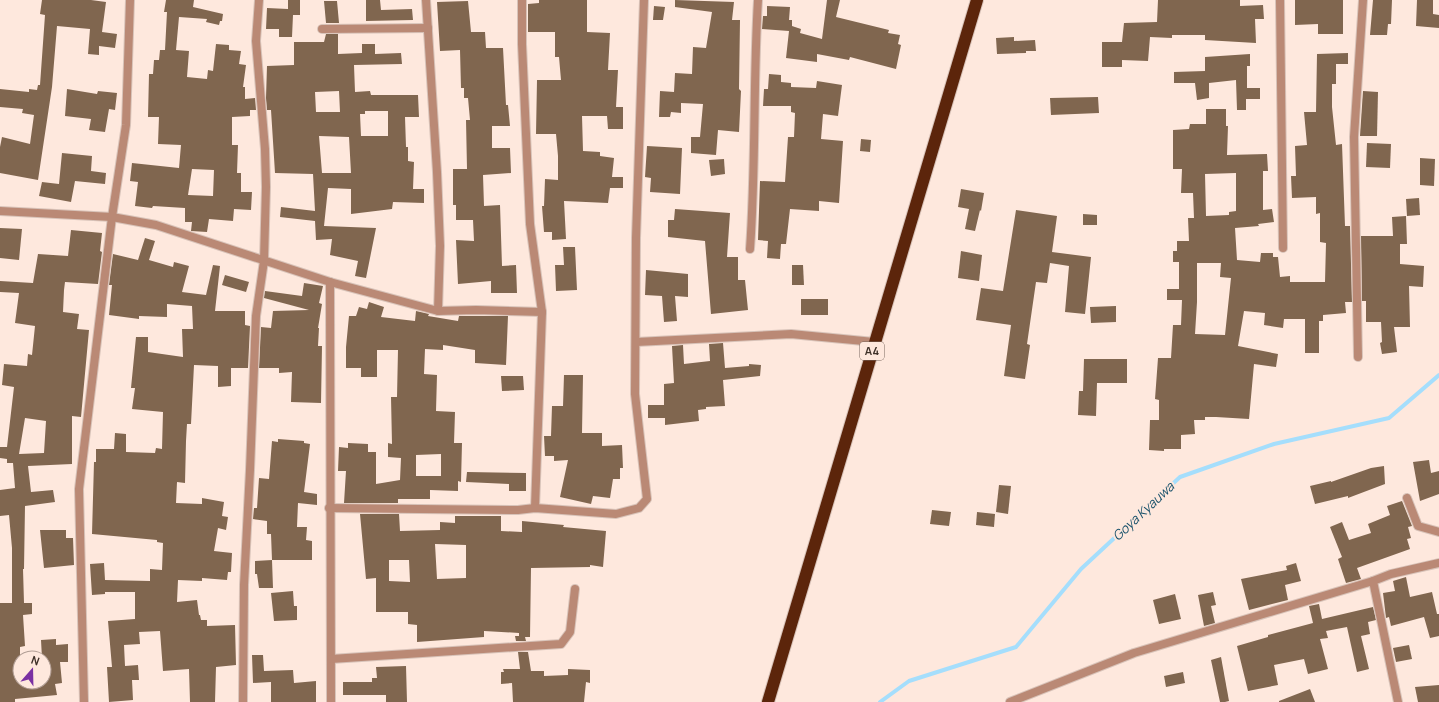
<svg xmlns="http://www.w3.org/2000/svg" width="1439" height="702" viewBox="0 0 1439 702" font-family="Manrope,sans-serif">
  <rect width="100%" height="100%" fill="#fee8dd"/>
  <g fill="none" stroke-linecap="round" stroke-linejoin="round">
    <polyline stroke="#a5defc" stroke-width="4" points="880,702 909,681 1016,647 1081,569 1180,477 1274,444 1389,418 1439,375"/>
  </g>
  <g fill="#80664f" fill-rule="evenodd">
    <polygon points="42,0 91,0 106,2 102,32 117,34 115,48 99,46 99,55 88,54 90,29 57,26 52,87 38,180 0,173 0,147 2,137 30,144 34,115 22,113 23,109 0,107 0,89 29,92 29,89 37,90 38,85 40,85 45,15 40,14"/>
    <path d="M166,0h28l-1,7 30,7 -1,7h-2l-1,4 -13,-3 1,-3 -28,-2 -3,33 13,1 -2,26 20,2 1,-9 5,1 3,-27 13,1v5l12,1 -2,13 7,1 -3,22h2v12l10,-1 1,12h-6v6l-18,1v28h6l-1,28h4v19h11l-1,18 -17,-1 -1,12 -24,-2 -2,13 -16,-1 1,-9h-7v-14l-32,-2 -1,2 -17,-2 3,-24 -8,-1 2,-18 47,5 2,-23 -23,-1 1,-27h-11l1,-43h4l1,-14h5l1,-10h5l2,-38h-3zM192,169l22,1 -1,26 -25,-1z"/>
    <polygon points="288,0 300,0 300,15 293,15 292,37 279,37 279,29 266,29 267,8 288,9"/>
    <polygon points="366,0 380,0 381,10 412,9 413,20 366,21"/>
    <polygon points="539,0 587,0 587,32 610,33 608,70 618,70 616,107 623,107 623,129 608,129 607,116 582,116 583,151 600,152 600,156 614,158 612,177 623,177 623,188 610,188 608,203 564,201 566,239 552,240 552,232 544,232 542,206 544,206 545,179 558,180 558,156 556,134 536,134 537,80 561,80 559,57 555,57 555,32 528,32 528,4 539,3"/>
    <polygon points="675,0 734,2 732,20 740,20 739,89 741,91 739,132 718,130 716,155 691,153 691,137 700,137 703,104 681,103 681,113 671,112 670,117 659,117 660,91 674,92 675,73 692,74 693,47 706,48 712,12 675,7"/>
    <polygon points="827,0 840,0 836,17 889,30 888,33 900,35 898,44 901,45 896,69 850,57 849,60 817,54 817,62 786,58 789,31 762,29 763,16 767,16 767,6 790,7 789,20 792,20 792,26 801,29 800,33 822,39"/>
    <polygon points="1158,0 1240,0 1240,6 1263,5 1264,19 1255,19 1256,43 1205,40 1205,35 1172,35 1172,38 1150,37 1148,61 1122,60 1122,67 1102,67 1102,42 1122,42 1124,23 1157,22"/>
    <polygon points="1295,0 1343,0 1343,34 1318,34 1318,24 1295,25"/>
    <polygon points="1373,0 1392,0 1391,24 1388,24 1387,35 1370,35"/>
    <polygon points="1417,0 1433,0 1433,14 1439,15 1439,28 1416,26"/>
    <polygon points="324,1 337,1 339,23 326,23"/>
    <polygon points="468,1 471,32 485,32 486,48 503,48 506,105 508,105 510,126 492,126 492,148 510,148 511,173 483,175 484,206 500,205 502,266 516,265 517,293 491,293 491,281 458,284 456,240 474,241 473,220 456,220 456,205 453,205 453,169 467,169 466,120 470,120 468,98 464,98 464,88 461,88 460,50 440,51 437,2"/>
    <polygon points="654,6 665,7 663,20 653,20"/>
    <path d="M326,34h12v20l24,-1v-9h13v10l26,-1 1,11 -48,1 1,27 15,-1 1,4h47l1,22h-14l1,30h2v14l6,1 -1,27h11v14l-31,-1 -1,7 -41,5v-25l-23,-1 -4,38 52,2 -10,50 -11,-2 3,-15 -28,-6 2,-16 -16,1 -1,-19 -35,-4 1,-10 34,4 -2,-37 -38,-1 -4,-63h-4l-1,-12 1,-32 27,-1v-23h30zM339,91l1,21h-24l-1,-20zM365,111h23v25h-27l-1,-22h5zM319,136l30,1 2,36h-29z"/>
    <polygon points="1014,37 1014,41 1035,40 1036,51 1026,51 1026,53 997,54 996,38"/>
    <path d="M1348,53v11h-12v20h-4v23l4,38 6,-1 3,82h5l2,76h-7l1,11 -23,2v6h-4v32h-14v-34h-21l-1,9 -19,-3 1,-12 -21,-2 -6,35 40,8 -2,13 -22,-3 -5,55 -33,-2h-11v3h-11l1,14 -14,1v14h-17v2l-15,-1 1,-30h9v-20l-4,-1 3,-41h13l2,-33h8l1,-25h-15v-11h12v-27h-6v-11h4v-10h12l-1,-23h6l-1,-25h-12l1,-24h-9v-39l16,-1 1,-5h16v-15h20v17h2l-1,29 40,-1 1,17h-5v39l9,-1 2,13 -16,2 1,2 -24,2 2,32 23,2 1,-9h12v4h5l2,20 10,-1v6h35l1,-39 -6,-1v-29l-4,1v-17l-24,1 -1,-22h5l-1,-30 12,-1 -3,-33h12l1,-58zM1236,173v38l-7,1v3l-23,1 -1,-42zM1197,263h24l-1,14 11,1 -6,57 -30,-1 2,-32z"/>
    <polygon points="1250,54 1250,66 1247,66 1247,88 1260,88 1260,99 1246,99 1246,110 1237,110 1236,80 1209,83 1209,98 1197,100 1195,83 1174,83 1174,72 1205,71 1205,57"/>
    <polygon points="769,74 781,75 781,82 791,83 791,87 816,88 817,81 842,85 838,116 823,114 821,139 843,141 839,203 819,201 819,211 790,209 786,244 781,244 780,259 767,258 768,241 758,240 760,181 785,182 788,137 794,137 795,113 791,112 791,106 763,106 764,89 768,89"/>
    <polygon points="67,89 97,94 98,91 117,93 115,110 109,109 105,132 89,130 91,119 65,116"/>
    <polygon points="1363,91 1378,92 1377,136 1360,136"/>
    <polygon points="1098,97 1099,113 1051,115 1050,98"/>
    <polygon points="861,139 871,140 870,152 860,151"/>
    <polygon points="1367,143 1391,144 1390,168 1366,167"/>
    <polygon points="647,146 682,148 680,194 650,192 651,178 645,177"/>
    <polygon points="62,153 92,156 91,171 106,173 105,184 75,181 71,202 39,196 42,182 59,184"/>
    <polygon points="1420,158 1435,159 1434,186 1420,185"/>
    <polygon points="724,159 725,174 711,176 709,160"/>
    <polygon points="961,189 984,193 981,211 980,210 975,231 965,229 969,209 958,207"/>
    <polygon points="1419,198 1420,215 1407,216 1406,199"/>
    <polygon points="675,209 730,213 727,257 738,257 738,280 745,280 748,310 711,314 705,241 668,237 668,220 674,220"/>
    <polygon points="1016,210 1057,216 1052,252 1091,257 1085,314 1065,312 1069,266 1050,263 1047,283 1036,282 1027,344 1030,345 1025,379 1004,376 1011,325 976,320 981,288 1003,291"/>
    <polygon points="1083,214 1097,215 1097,225 1083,225"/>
    <polygon points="1406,216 1407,244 1400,244 1400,264 1424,266 1423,287 1409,286 1410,327 1394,327 1397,352 1382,354 1380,343 1382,342 1381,322 1366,322 1366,301 1362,301 1361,236 1393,236 1392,217"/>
    <polygon points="0,228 22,229 19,260 0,258"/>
    <path d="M71,230l31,3 -2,18 2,1 -4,32 -33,-2 -1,8 -1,22 16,2 -2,15 12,1 -8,87 -9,-1v48l-44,2 3,26 22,-2 2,12 -30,4 -1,63h-1l1,34h8v11l-9,1 2,31 -5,1v35h24v-24h-2l-1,-18 15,-1v6l12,-1v18h-8l2,21 -7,1 2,11 -42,4v3h-15v-99h12v-55l-3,-33 -9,1v-26l15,-2 -2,-25h-6v-4l-7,-1v-11h7l7,-60 -12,-2 2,-21 23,2 1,-12 4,1 3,-29 -20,-3 4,-30 -19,-1v-11l33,2 5,-29 30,2zM25,418l21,3 -2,32 -25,1z"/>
    <polygon points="145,238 155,241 149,260 173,267 174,262 189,266 182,292 206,295 213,265 220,266 215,311 245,311 245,325 250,326 248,368 231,368 231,386 218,387 218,366 194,365 191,424 187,424 186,441 185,483 177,482 176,503 202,504 202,498 224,502 222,516 228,517 226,530 218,528 214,551 232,553 231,572 228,572 227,580 202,578 202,581 178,580 177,602 197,600 199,615 200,615 201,620 207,620 207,626 235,625 236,665 216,667 215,702 190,702 189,669 163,671 160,631 139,632 140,644 124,645 125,666 138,665 139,680 132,680 133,700 109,702 107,667 112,667 108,621 135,619 135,592 105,592 105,594 92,595 90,564 104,563 105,580 150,581 150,569 162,570 163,543 157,542 157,540 92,534 94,462 96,462 96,449 114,449 115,433 126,434 126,452 155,453 156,448 162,449 163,412 132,409 135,388 131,388 136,337 148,337 148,352 183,357 182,329 193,329 192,306 167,304 167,317 139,316 139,319 109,315 112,285 109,285 113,254 138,260"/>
    <polygon points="563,247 575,247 577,290 556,291 555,265 564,265"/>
    <polygon points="961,251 982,255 979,281 958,278"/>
    <polygon points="792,265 803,265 804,285 792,285"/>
    <polygon points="646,270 688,274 688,297 675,296 677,321 664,322 662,296 645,295"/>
    <polygon points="225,275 249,282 246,292 222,285"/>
    <polygon points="304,283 323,286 319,303 322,304 318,328 319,328 318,346 322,346 321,403 291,402 292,372 279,373 279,368 259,368 261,327 271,328 273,311 309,310 264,298 265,291 302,296"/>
    <rect x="801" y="299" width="27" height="16"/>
    <path d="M369,302l15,5 -3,10 34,4 1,-10 13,3 -1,2 30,5 1,-5h49l-2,49 -31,-2v-13l-32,-5v5l-18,-1 -1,25 13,1 -1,36 19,1 -1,31h8l-1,39 -3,-1v10l-28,-1v9h-32v4h-54l2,-32h-8l1,-24 9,1v-5l20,1v8h8v32l24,-4 1,-22 -13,-1v-14l4,1 -1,-47h6l1,-47h-21v27h-16v-9h-15v-21l3,-31h7l3,-9 8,2zM441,454v22h-25v-21z"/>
    <polygon points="1116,306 1116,322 1091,323 1090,307"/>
    <polygon points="723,343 725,368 749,366 749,364 761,365 760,376 723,380 725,406 706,407 706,409 698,410 699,421 665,425 665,418 648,418 648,405 664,405 664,384 674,383 672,346 683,345 684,364 710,361 709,344"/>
    <polygon points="1084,359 1127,359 1127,383 1097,383 1096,416 1078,415 1079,391 1083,391"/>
    <polygon points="564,375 583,375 582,433 602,433 602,446 622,445 623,468 620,468 620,479 613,479 610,498 593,496 591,504 560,497 568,460 554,461 554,456 545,456 544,436 551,436 552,406 563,406"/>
    <polygon points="501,376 523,376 524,390 502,391"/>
    <polygon points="278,439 304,441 304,443 310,444 304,492 317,494 317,505 298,503 297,527 307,527 306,540 312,541 312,560 272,560 271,534 267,534 267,521 253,519 254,508 257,508 259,478 269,479 272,441 278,442"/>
    <polygon points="1429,460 1431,473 1439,471 1439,494 1420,501 1413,462"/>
    <polygon points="1384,466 1385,484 1348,498 1348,496 1315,504 1310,486 1331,481 1331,482 1371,468"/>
    <polygon points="467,472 526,473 526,491 509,491 509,484 466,482"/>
    <polygon points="999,485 1011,486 1008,514 996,512"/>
    <polygon points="1402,501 1412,526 1408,527 1411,538 1407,539 1410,549 1357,568 1361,579 1346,583 1338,559 1342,557 1330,527 1342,522 1349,540 1371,533 1368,524 1390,515 1387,506"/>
    <polygon points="932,510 951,512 949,526 930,524"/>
    <polygon points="977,512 995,514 994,527 976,525"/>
    <path d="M360,514h39l1,17 40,-1v-8l15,1v-7h46v15l21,1v-11l42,4 -1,2 43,4 -3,36 -13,-2v2l-59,1 -1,69h-5l1,4h-10l-1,-5h4v-3l-35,-2v6l-67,5v-17l-9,-1v-12h-32v-34l-10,1zM435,544l31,1v33l-29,1zM389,560h20l1,22 -21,-1z"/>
    <polygon points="40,530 66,530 66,538 73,538 74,565 44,568"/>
    <polygon points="272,560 273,588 259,588 257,574 255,574 255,561"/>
    <polygon points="1296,563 1301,581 1285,585 1288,600 1249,610 1241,579 1287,570 1286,566"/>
    <polygon points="1406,577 1410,597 1432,592 1437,614 1439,614 1439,636 1430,638 1424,617 1391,626 1389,617 1386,618 1383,593 1395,591 1393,581"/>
    <polygon points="293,591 294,606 297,606 297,620 274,621 271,593"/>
    <polygon points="1213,592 1216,605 1211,606 1215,623 1204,626 1198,595"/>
    <polygon points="1175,594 1181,619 1159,624 1153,600"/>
    <polygon points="1319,604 1322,619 1373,607 1376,620 1368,622 1370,634 1361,636 1369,669 1357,672 1347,627 1326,631 1328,638 1320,639 1328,669 1308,674 1304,659 1274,665 1278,685 1248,691 1237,646 1268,637 1268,635 1313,623 1309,606"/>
    <polygon points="1409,645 1412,659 1396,662 1393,648"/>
    <polygon points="518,652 528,652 531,671 544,671 544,676 568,675 568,669 590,670 590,683 586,682 584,702 513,702 512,683 501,684 501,672 504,672 503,669 520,669"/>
    <polygon points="252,655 263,655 264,671 293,670 294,683 316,681 316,702 271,702 271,682 253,683"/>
    <polygon points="1221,657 1229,701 1225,702 1220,702 1211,660"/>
    <polygon points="406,666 407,702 386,702 386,695 343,695 343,682 372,682 372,678 377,678 376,667"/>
    <polygon points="1183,672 1185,683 1166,687 1164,676"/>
    <polygon points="1439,685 1439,702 1418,702 1415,687"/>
    <polygon points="1310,689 1315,702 1279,702 1279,701"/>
  </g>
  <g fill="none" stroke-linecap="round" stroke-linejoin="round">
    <defs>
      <g id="street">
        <polyline points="426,0 437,172 440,246 438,311"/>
        <polyline points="522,0 522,44 530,224 542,312 535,508"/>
        <polyline points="1280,0 1283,248"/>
        <polyline points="322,29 428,28"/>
        <polyline points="0,211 112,217 156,225 330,282 438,311 476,310 542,312"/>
        <path d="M750,249c6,-83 3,-166 8,-249"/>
        <polyline points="330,282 331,702"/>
        <polyline points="636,342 791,334 874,342"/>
        <polyline points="1358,357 1354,137 1363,0"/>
        <polyline points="1407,498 1418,526 1439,532"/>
        <polyline points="329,508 518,510 535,508 616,514 639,508 647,499 635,394 636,238 644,0"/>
        <polyline points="331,659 561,644 570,632 575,589"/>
        <polyline points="84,702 79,489 112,217 126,125 130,0"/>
        <polyline points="243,702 244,585 250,470 256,316 264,261 266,187 265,149 256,41 259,0"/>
        <polyline points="1010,702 1134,653 1373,581"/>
        <polyline points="1398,702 1373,581 1391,574 1439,563"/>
      </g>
      <polyline id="highway" points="768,702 977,0"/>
    </defs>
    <use href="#street" stroke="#d8c3b9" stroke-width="10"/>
    <use href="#highway" stroke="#d8c3b9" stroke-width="14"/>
    <use href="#street" stroke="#ba8975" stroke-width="8"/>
    <use href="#highway" stroke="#5c250b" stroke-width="12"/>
  </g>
  <g text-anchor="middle" stroke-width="4" stroke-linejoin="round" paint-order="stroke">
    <rect fill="#fee8dd" stroke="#78675e" stroke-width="1" x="860" y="342" width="24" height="18" rx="3"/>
    <g font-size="11" font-weight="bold" fill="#3e3028">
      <text x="872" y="355">A4</text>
    </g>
    <g font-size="13" font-style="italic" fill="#17506a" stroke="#fee8dd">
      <text transform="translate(1143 511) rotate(-43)" y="5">Goya Kyauwa</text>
    </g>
  </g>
  <g transform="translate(32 670) rotate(20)"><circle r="19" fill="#fee8dd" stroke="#b19e95"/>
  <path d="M0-3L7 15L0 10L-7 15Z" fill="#7a30a2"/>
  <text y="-6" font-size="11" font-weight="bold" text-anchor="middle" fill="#3e3028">N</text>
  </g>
</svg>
